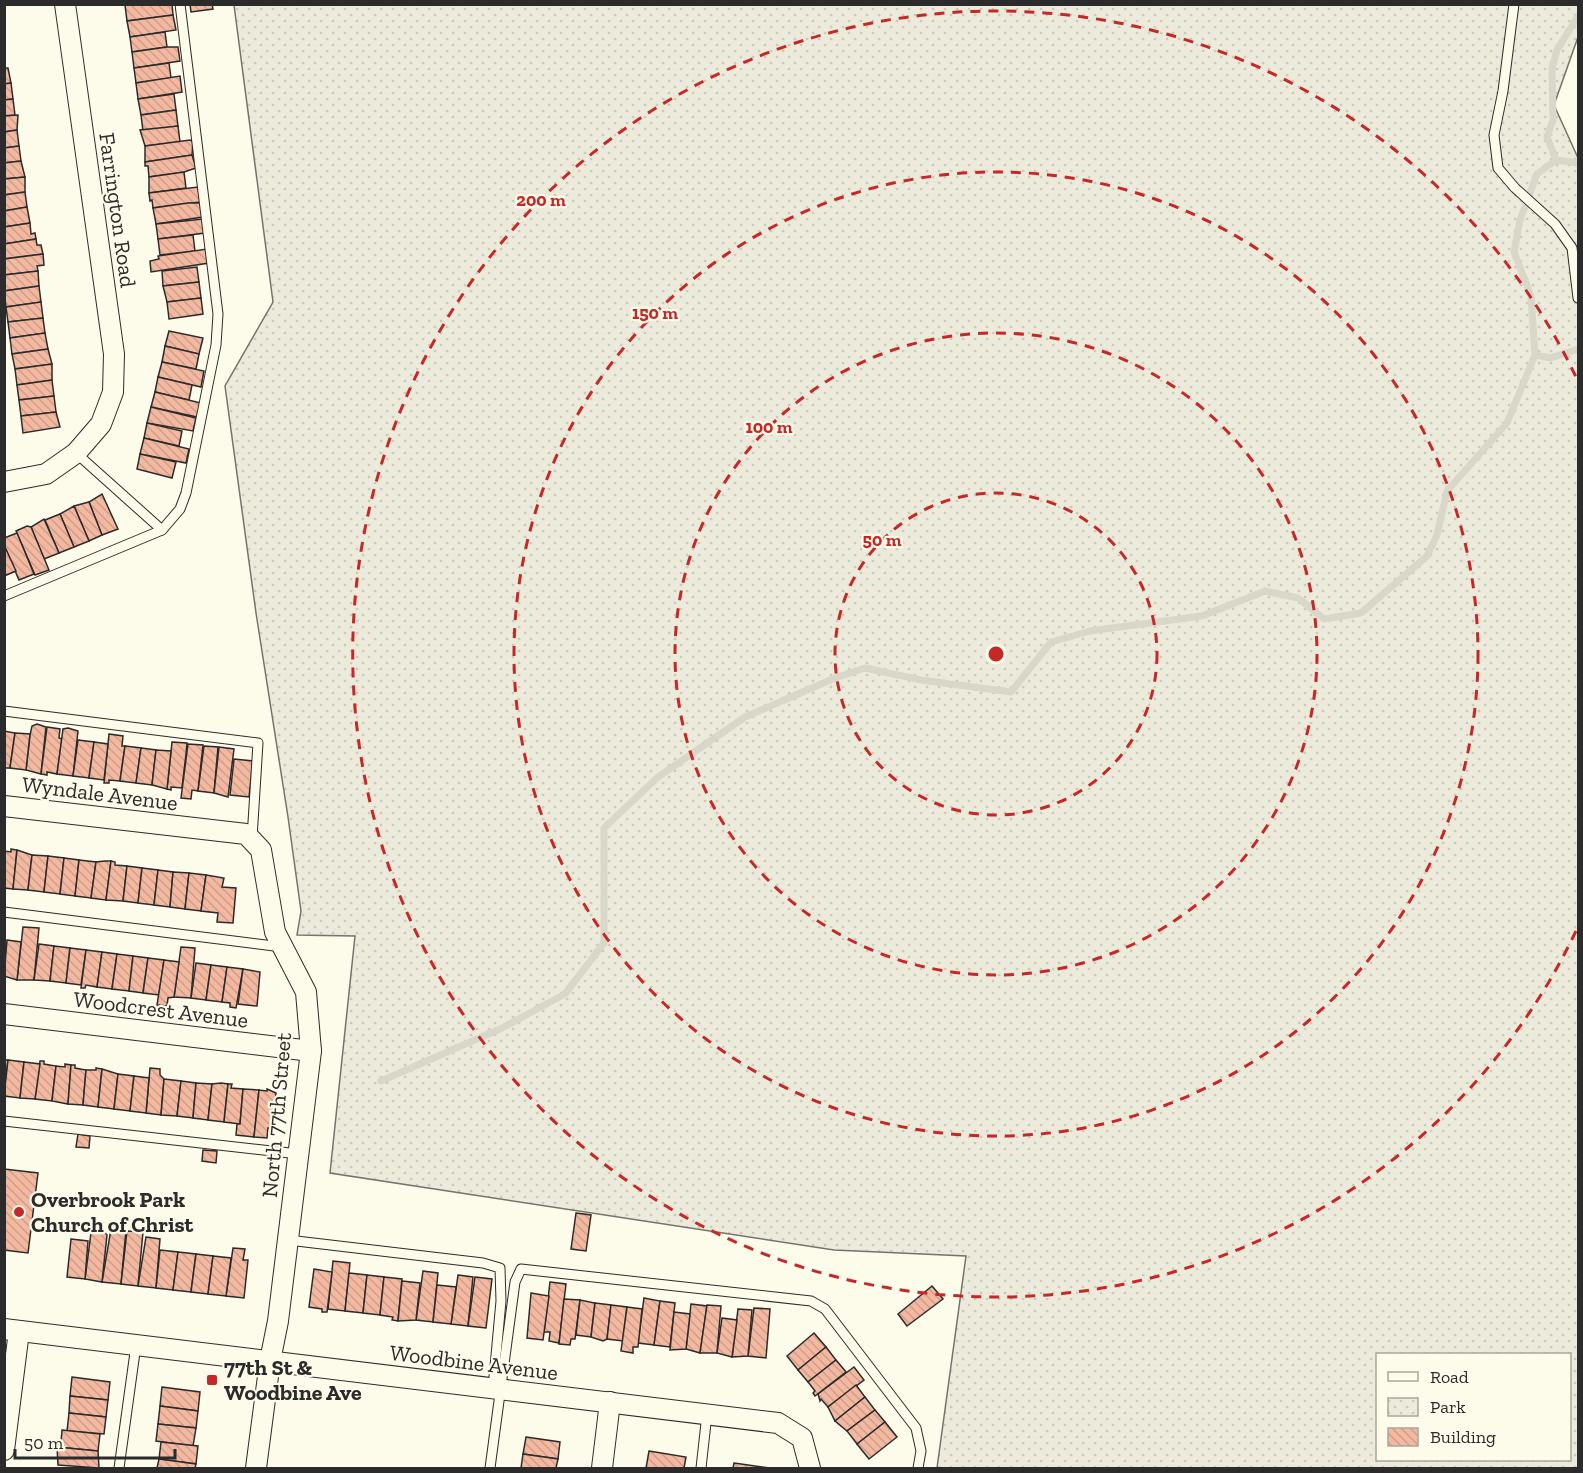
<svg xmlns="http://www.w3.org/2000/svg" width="1583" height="1473" viewBox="0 0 1583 1473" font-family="'Zilla Slab',serif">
  <defs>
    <pattern id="park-dots" width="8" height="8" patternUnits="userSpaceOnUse" patternTransform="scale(1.5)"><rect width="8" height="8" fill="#ecebdb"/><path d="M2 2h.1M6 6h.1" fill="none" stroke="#cbcabc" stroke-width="1.8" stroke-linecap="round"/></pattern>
    <pattern id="building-back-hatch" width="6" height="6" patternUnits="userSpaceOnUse" patternTransform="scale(1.5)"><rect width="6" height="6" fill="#f2b8a0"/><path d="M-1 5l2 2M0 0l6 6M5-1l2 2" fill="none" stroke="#d09e8a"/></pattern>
  </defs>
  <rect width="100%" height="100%" fill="#fdfbea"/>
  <path fill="url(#park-dots)" stroke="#74746e" stroke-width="1.5" fill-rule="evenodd" d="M234,5h1344v32l-24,68 24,53v1310h-641l29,-212 -132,-6 -504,-77 25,-237 -58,-1 4,-24 -13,-94 -32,-204 -31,-227 48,-84zM1378,1354h192v106h-192z"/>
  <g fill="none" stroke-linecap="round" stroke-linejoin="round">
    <g stroke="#d8d7c9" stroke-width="7">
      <polyline points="1578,16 1557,50 1552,68 1553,120 1547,137 1556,160 1578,163"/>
      <polyline points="1535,355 1551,358 1578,349"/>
      <polyline points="381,1081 502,1028 565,994 604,943 604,828 658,777 745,717 835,678 865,668 921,680 1011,692 1051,642 1090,631 1202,616 1265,591 1298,598 1324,619 1361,613 1427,556 1437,535 1447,491 1507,423 1535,355 1531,296 1514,252 1520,220 1537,174 1556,160"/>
    </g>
  </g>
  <g fill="url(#building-back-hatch)" stroke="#2b2b2b" stroke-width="1.5">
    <polygon points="172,4 173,15 127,21 125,5"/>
    <polygon points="190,4 212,4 213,9 191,12"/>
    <polygon points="173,15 176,30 130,37 127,21"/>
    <polygon points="165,32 167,47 132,52 130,37"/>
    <polygon points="167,47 178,47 180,61 134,68 132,52"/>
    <polygon points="169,63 171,78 136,83 134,68"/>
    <polygon points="4,68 8,68 11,83 4,84"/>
    <polygon points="180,76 182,92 138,99 136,83"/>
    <polygon points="11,83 13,99 4,100 4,84"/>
    <polygon points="174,94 176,110 141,115 138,99"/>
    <polygon points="13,99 15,115 4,116 4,100"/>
    <polygon points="176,110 178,126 143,131 141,115"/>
    <polygon points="18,115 17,130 4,132 4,116"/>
    <polygon points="178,126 180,142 145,146 140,130"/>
    <polygon points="17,130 19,146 4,148 4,132"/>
    <polygon points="190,140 193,142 192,155 145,162 145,146"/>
    <polygon points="19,146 21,161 4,163 4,148"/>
    <polygon points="192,155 196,168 184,172 149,177 148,166 145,166 145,162"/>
    <polygon points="21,161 25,177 4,179 4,163"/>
    <polygon points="184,172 186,188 149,193 149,177"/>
    <polygon points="25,177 25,192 4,195 4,179"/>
    <polygon points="198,187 200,202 153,208 152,200 150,201 149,193"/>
    <polygon points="25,192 27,207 4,211 4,195"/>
    <polygon points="188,203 201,203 203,217 156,224 153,208"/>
    <polygon points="27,207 30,223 4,227 4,211"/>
    <polygon points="203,219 205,233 158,239 156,224"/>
    <polygon points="30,223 31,234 35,233 36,239 4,244 4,227"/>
    <polygon points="193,235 195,251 160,255 158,239"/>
    <polygon points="36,239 37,245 41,245 43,254 4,259 4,244"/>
    <polygon points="207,249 209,263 151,272 150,261 159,259 158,256"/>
    <polygon points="43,254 44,265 37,266 38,271 4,275 4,259"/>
    <polygon points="197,267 199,282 163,286 162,271"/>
    <polygon points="38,271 39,286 4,291 4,275"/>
    <polygon points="199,282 201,298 167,302 163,286"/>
    <polygon points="39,286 41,302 6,307 4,291"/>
    <polygon points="201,298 203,314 169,319 167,302"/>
    <polygon points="41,302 43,318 8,322 6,307"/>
    <polygon points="43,318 45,333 10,338 8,322"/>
    <polygon points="169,331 203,338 199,354 165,346"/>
    <polygon points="45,333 48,349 12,354 10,338"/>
    <polygon points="165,346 199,354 196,369 162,362"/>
    <polygon points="48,349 52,364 15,369 12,354"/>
    <polygon points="162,362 204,371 201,387 158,377"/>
    <polygon points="52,364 52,380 17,385 15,369"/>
    <polygon points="158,377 192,385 189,400 155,392"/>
    <polygon points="52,380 54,396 19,400 17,385"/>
    <polygon points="155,392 201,403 197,417 151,407"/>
    <polygon points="54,396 56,412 21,416 19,400"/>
    <polygon points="151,407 196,418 193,431 147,423"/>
    <polygon points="56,412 60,427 23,433 21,416"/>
    <polygon points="147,423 182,431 179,446 144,438"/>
    <polygon points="144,438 189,449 186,463 140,454"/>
    <polygon points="140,454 176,462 172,478 137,469"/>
    <polygon points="102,494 118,529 102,535 89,502"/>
    <polygon points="89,502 102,535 89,541 74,506"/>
    <polygon points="74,506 89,541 74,547 60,514"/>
    <polygon points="60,514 74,547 59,553 45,520"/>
    <polygon points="44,519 59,553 44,559 31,527"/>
    <polygon points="27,526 31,527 49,570 35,575 16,531"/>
    <polygon points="17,533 34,574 19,580 4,545 4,538"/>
    <polygon points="4,545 16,571 4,576"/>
    <polygon points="37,724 46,727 41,774 26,770 30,735 32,726"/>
    <polygon points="47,727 60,729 59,738 62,739 57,774 47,772 47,775 41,774"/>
    <polygon points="68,728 78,731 73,776 57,774 63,729"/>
    <polygon points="4,731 15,733 10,768 4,768"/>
    <polygon points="15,733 30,734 26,770 10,768"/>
    <polygon points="109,734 123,736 122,746 125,746 120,781 109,780 109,783 104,783"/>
    <polygon points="78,740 94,742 89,778 73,776"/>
    <polygon points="94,742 108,744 104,780 89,778"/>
    <polygon points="172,742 187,743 186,754 182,788 171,787 171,790 167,789"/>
    <polygon points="188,744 203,745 198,791 192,790 191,799 181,798"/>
    <polygon points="125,746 141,748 136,783 120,781"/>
    <polygon points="204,746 218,747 214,793 198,791"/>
    <polygon points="219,747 234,749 228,797 214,793"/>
    <polygon points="141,748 156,750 152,785 136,783"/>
    <polygon points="156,750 171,751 167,789 152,785"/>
    <polygon points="234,759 253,761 249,797 230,795"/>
    <polygon points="11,849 17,850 13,889 4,888 4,851 11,852"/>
    <polygon points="17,850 32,855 28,890 13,889"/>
    <polygon points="32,855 48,856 44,892 28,890"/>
    <polygon points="48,856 64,858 60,894 44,892"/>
    <polygon points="64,858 79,860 75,896 60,894"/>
    <polygon points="79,860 96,862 91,898 75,896"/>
    <polygon points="105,861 111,861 106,900 91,898 96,862"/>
    <polygon points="111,861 115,862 115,865 127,866 123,901 106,900"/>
    <polygon points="127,866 142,868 138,903 123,901"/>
    <polygon points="142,868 158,870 154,905 138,903"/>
    <polygon points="158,870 173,872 170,907 154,905"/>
    <polygon points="173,872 189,873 185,909 170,907"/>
    <polygon points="189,873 206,875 201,911 185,909"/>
    <polygon points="206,875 224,878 222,887 236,888 233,923 217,922 218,913 201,911"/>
    <polygon points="23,927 39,928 34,980 17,980"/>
    <polygon points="7,940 21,942 17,980 4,976"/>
    <polygon points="39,944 54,946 50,981 34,980"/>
    <polygon points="54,946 70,948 66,983 50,981"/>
    <polygon points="181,947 195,948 191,998 174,997"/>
    <polygon points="70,948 86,950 81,985 66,983"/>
    <polygon points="86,950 102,952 97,987 86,985 85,988 81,988"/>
    <polygon points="102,952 117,954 112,989 97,987"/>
    <polygon points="117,954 133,956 129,991 112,989"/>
    <polygon points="133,956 148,958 143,993 129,991"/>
    <polygon points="148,958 164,960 159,995 143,993"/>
    <polygon points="164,960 179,962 174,997 168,998 167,1006 157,1005"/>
    <polygon points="196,963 211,965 206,1000 191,998"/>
    <polygon points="211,965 227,967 222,1002 206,1000"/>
    <polygon points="227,967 243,969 236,1008 230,1007 230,1003 222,1002"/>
    <polygon points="243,969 260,972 257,1006 238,1004"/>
    <polygon points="4,1060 8,1060 4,1090"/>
    <polygon points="8,1060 24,1062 20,1098 4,1096"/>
    <polygon points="40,1061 44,1061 44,1064 56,1066 52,1101 35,1099"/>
    <polygon points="24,1062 40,1064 35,1099 20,1098"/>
    <polygon points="65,1064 71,1065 68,1104 52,1101 56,1066 65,1067"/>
    <polygon points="71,1065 75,1065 75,1068 86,1070 83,1105 68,1104"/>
    <polygon points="96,1068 102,1069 98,1107 83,1105 86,1070 96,1070"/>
    <polygon points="150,1068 160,1069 160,1075 164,1079 161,1115 146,1113"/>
    <polygon points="102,1069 118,1074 114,1109 98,1107"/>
    <polygon points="118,1074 134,1076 130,1111 114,1109"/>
    <polygon points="134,1076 149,1078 146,1113 130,1111"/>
    <polygon points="164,1079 181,1081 177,1116 161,1115"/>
    <polygon points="181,1081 196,1083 193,1118 177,1116"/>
    <polygon points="196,1083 212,1084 208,1120 193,1118"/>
    <polygon points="221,1083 228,1084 224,1122 208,1120 212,1084"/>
    <polygon points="228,1084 232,1084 231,1088 243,1089 240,1124 224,1122"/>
    <polygon points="243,1089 259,1090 254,1137 236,1135 237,1124 240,1124"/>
    <polygon points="267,1089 276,1093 272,1128 268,1128 267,1138 254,1137 259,1090 267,1091"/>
    <polygon points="78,1134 90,1136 89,1148 76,1147"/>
    <polygon points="203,1150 217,1151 216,1163 202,1161"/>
    <polygon points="4,1169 38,1173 28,1253 4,1250"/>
    <polygon points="576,1213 591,1215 586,1251 571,1249"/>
    <polygon points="111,1229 126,1230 121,1284 102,1282"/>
    <polygon points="102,1230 107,1235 102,1282 85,1279 91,1233"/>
    <polygon points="127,1231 143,1232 138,1286 121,1284"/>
    <polygon points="146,1237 160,1239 156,1288 138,1286"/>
    <polygon points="71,1239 88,1241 85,1279 67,1277"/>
    <polygon points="233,1248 245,1249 243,1260 248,1260 244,1298 226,1296"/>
    <polygon points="160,1250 178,1252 173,1290 156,1288"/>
    <polygon points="178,1252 196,1254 191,1292 173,1290"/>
    <polygon points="196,1254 213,1256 208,1294 191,1292"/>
    <polygon points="213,1256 231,1258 226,1296 208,1294"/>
    <polygon points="333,1261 350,1263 345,1311 328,1309"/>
    <polygon points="314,1269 332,1272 327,1312 322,1312 322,1309 309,1307"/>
    <polygon points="423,1271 438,1273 433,1322 416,1320"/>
    <polygon points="349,1273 367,1275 363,1313 345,1311"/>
    <polygon points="367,1275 384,1277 380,1315 363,1313"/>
    <polygon points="458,1275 473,1277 468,1326 451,1324"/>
    <polygon points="384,1277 402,1279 398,1321 392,1320 393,1317 380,1315"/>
    <polygon points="475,1277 492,1279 486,1328 468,1326"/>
    <polygon points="402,1281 420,1283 416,1320 398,1321"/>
    <polygon points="550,1282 566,1284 559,1343 549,1341 550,1332 544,1332"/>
    <polygon points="437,1285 456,1287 451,1324 433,1322"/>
    <polygon points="932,1286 943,1299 907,1326 898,1314"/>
    <polygon points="531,1293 549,1296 543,1340 527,1338"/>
    <polygon points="644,1298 660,1301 654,1345 638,1343"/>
    <polygon points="564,1299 580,1300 575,1339 571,1339 570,1345 559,1344"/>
    <polygon points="580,1300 595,1303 591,1337 576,1335"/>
    <polygon points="660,1301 675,1303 670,1347 654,1345"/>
    <polygon points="595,1303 611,1305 607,1339 603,1341 591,1337"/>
    <polygon points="691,1304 707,1306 700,1353 686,1349"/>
    <polygon points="611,1305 627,1307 623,1341 607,1339"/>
    <polygon points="707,1305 721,1306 717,1353 700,1353"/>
    <polygon points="627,1307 642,1309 638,1347 633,1347 633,1353 621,1351"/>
    <polygon points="754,1308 770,1309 766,1358 748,1356"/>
    <polygon points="738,1309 752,1310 748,1356 732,1357"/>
    <polygon points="674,1312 690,1314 686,1349 670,1350"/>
    <polygon points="722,1318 737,1320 732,1357 717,1353"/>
    <polygon points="814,1333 826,1347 798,1370 787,1356"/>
    <polygon points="826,1347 836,1360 808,1382 798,1370"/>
    <polygon points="836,1360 846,1372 815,1396 813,1393 815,1391 808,1382"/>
    <polygon points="854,1367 864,1380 828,1407 821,1399 820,1401 818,1394"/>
    <polygon points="72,1377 110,1382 108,1400 70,1396"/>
    <polygon points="856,1385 865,1397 835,1421 828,1407"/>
    <polygon points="162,1387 200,1392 198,1411 160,1406"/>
    <polygon points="70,1396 108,1400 106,1417 69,1413"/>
    <polygon points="865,1397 875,1410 847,1431 835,1421"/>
    <polygon points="160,1406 198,1411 196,1428 158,1424"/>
    <polygon points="875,1410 885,1422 857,1444 847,1431"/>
    <polygon points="69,1413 106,1417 104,1434 67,1431"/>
    <polygon points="885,1422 897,1437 869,1459 857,1444"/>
    <polygon points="158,1424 196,1428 193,1446 156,1441"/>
    <polygon points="62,1430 100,1434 98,1451 57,1447 57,1443 61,1443"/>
    <polygon points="526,1437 560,1442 558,1459 523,1454"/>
    <polygon points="161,1442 198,1446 196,1464 159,1459"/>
    <polygon points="57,1447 98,1451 99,1468 58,1465"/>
    <polygon points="649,1451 686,1457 684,1468 646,1468"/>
    <polygon points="523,1454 558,1459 556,1468 521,1468"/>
    <polygon points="159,1459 196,1464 195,1468 157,1468"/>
    <polygon points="734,1463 770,1468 733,1468"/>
  </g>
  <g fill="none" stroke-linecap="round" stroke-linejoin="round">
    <defs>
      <g id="lane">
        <polyline points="1514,4 1503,91 1494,135 1498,168 1515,188 1555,224 1572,248 1578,298"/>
        <polyline points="162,530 180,509 186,493 216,345 218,314 180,4"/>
        <polyline points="4,596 162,530 76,453"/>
        <polyline points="4,711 258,743 252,838"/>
        <polyline points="4,912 282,947"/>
        <polyline points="4,1121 299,1154"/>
        <polyline points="288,1240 483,1263 500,1268 501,1301 493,1388"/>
        <polyline points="119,1468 136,1345"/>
        <polyline points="490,1468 515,1282 521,1269 811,1301 825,1309 916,1428 921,1451 918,1468"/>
        <polyline points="701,1468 707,1414"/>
      </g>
      <g id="street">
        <polyline points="4,482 46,474 76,453 101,424 113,392 114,354 65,4"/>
        <polyline points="4,806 246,834 261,850 275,932 306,992 311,1051 278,1321 270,1361 256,1468"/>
        <polyline points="4,1014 311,1051"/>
        <polyline points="4,1329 778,1423 802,1438 810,1468"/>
        <polyline points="4,1450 19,1331"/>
        <polyline points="602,1468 610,1402"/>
      </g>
    </defs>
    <use href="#lane" stroke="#2b2b2b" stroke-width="11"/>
    <use href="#street" stroke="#2b2b2b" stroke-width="22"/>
    <use href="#lane" stroke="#fdfbea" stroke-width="9"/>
    <use href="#street" stroke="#fdfbea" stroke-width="20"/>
  </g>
  <g fill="none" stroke="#c62828" stroke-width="3" stroke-dasharray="10 8">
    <circle cx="996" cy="654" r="161"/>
    <circle cx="996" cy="654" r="321"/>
    <circle cx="996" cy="654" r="482"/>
    <path d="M1576 931A643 643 0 1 1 1576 377"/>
  </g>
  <g fill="#c62828" stroke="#fdfbea" stroke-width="2">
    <circle cx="19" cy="1212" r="6"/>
    <rect x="206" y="1374" width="12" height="12" rx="3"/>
  </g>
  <g text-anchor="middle" stroke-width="4.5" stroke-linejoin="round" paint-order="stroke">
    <g font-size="22" fill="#2b2b2b" stroke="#fdfbea">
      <text transform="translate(118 210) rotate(82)" y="8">Farrington Road</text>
      <text transform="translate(100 793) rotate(7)" y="8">Wyndale Avenue</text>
      <text transform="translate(161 1009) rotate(7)" y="8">Woodcrest Avenue</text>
      <text transform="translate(276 1115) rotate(-85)" y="8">North 77th Street</text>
      <text transform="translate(474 1362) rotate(7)" y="8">Woodbine Avenue</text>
    </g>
    <g font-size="22" font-weight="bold" fill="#2b2b2b" stroke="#fdfbea" text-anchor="start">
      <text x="31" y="1207">Overbrook Park<tspan x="31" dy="25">Church of Christ</tspan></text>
      <text x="224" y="1375">77th St &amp;<tspan x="224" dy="25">Woodbine Ave</tspan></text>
    </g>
  </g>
  <circle cx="996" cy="654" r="9" fill="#c62828" stroke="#fdfbea" stroke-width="3"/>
  <g font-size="18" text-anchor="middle" font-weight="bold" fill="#c62828" stroke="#fdfbea" stroke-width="4.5" stroke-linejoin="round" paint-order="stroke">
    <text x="541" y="206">200 m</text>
    <text x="655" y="319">150 m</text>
    <text x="769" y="433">100 m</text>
    <text x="882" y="546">50 m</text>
  </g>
  <rect width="1583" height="1473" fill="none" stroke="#2b2b2b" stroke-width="12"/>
  <rect x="1376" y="1353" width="195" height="108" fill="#fdfbea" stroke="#a9a89e" stroke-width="1.5"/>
  <rect x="1388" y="1372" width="30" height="9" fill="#fdfbea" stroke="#a9a89e" stroke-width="1.5"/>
  <text x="1430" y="1383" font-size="18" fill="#2b2b2b">Road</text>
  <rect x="1388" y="1398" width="30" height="18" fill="url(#park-dots)" stroke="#a9a89e" stroke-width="1.5"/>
  <text x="1430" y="1413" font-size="18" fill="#2b2b2b">Park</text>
  <rect x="1388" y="1428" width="30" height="18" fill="url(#building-back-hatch)" stroke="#a9a89e" stroke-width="1.5"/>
  <text x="1430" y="1443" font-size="18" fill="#2b2b2b">Building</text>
  <path d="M15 1449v9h160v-9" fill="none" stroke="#2b2b2b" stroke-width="3"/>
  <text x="24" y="1449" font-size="18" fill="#2b2b2b" stroke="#fdfbea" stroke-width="4.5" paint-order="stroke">50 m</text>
</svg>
